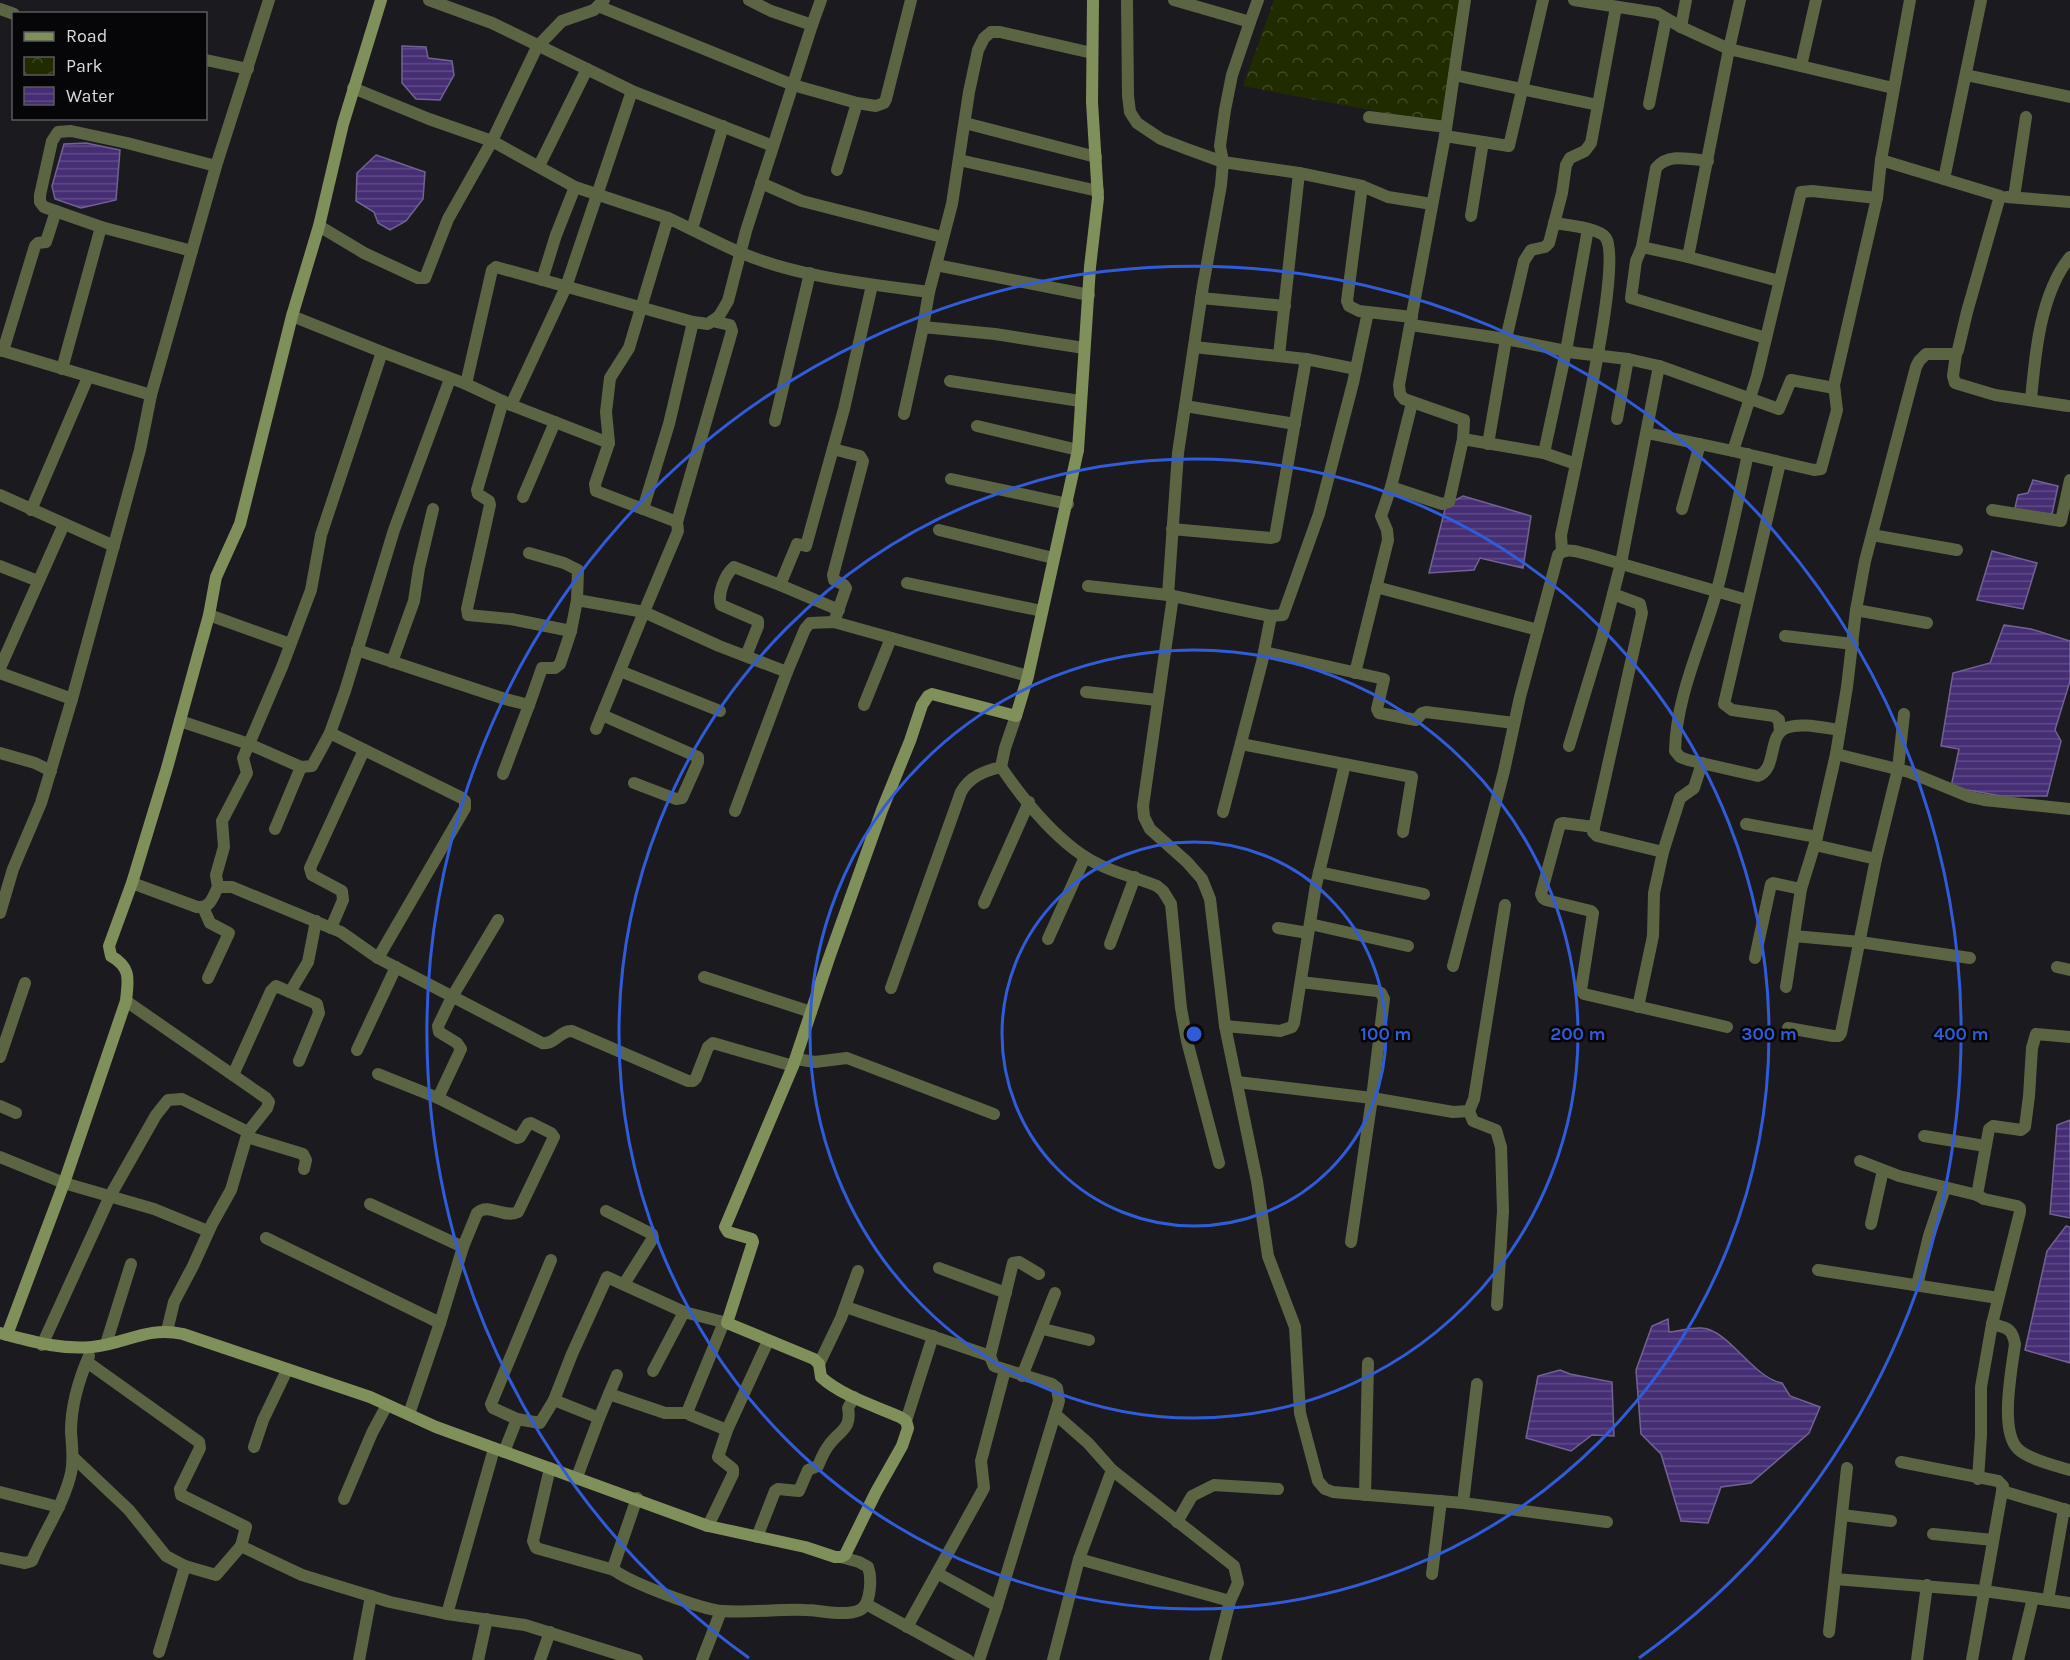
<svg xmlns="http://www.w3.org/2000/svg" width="2070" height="1660" viewBox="0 0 2070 1660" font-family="Karla,sans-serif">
  <defs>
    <pattern id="park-crowns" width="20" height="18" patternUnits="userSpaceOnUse" patternTransform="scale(1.5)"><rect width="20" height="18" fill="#212b00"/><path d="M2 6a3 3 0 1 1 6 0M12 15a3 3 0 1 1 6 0" fill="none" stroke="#414925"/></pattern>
    <pattern id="water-rules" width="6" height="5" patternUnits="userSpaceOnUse" patternTransform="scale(1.5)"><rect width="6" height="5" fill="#452e74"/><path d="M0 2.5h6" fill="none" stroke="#5f4c87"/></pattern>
  </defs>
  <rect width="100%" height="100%" fill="#1b1a1f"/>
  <polygon fill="url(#park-crowns)" points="1274,0 1460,0 1443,124 1243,86"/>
  <g fill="url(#water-rules)" stroke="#726294" stroke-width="1.5">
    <polygon points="402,46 426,47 428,58 452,61 454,75 440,100 416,99 402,83"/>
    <polygon points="86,143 120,150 116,200 81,208 55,199 52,186 64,144"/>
    <polygon points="376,155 425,172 423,199 406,221 390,230 378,223 374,212 356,201 357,173"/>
    <polygon points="2033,480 2058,486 2052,514 2014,512 2018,495 2028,493"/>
    <polygon points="1463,496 1531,516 1523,568 1480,558 1474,570 1429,573 1446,505"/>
    <polygon points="1992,551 2037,563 2023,609 1977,600"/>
    <polygon points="2004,625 2031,629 2070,641 2070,681 2055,730 2061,741 2047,796 2001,796 1951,787 1959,749 1941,746 1953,673 1990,663"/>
    <polygon points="2070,1120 2070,1218 2050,1214 2057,1125"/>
    <polygon points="2066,1226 2070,1227 2070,1363 2025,1350 2047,1251"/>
    <path d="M1668,1319l1,13c10,-1 23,-5 33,-4 27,2 51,50 80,55l8,13 30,11 -11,26 -58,50 -30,4 -13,36 -27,-2 -20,-67 -20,-20 -5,-64 16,-44z"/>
    <polygon points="1560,1370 1570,1374 1612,1382 1614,1436 1592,1435 1571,1451 1526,1438 1538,1376"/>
  </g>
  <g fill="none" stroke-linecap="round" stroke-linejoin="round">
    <g stroke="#5b6544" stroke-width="12">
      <polyline points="429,0 492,23 632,91 773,146"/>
      <polyline points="1127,0 1128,96 1130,112 1137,123 1161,139 1187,149 1223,162 1299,173 1362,186 1347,301 1349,306 1359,311 1412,317"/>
      <polyline points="1574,0 1657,13 1681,27 1729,49 1740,0"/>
      <polyline points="598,6 793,85 857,103 876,106 884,103 886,99 911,0"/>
      <polyline points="0,9 14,14"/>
      <polyline points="1250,22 1258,0"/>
      <polyline points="812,25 821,0"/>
      <polyline points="1681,27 1686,0"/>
      <polyline points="206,60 248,69"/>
      <polyline points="1801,66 1816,0"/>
      <polyline points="1454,75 1598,105"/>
      <polyline points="1966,75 2070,97"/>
      <polyline points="353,88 429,119 492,141 575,187 668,218"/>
      <polyline points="1649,104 1666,19"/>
      <polyline points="1369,117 1446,127"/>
      <polyline points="965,123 1096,157"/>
      <polyline points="1445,136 1465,0"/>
      <polyline points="959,160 1098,191"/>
      <polyline points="1881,160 1910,0"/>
      <polyline points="539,166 587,69"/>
      <polyline points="837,170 857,103"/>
      <polyline points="1944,179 1981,0"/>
      <polyline points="761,183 802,201 942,237"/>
      <polyline points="1362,186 1388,197 1432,204"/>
      <polyline points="2007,197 2070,202"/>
      <polyline points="2014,197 2026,117"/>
      <polyline points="1471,216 1483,142"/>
      <path d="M1554,223c12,2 46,5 52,15 15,25 -23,190 -30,226"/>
      <polyline points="319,226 364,253 418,278 425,278 448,219 492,141 537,47 562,21 594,10 604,0"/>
      <polyline points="692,229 723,126"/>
      <path d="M1642,247l14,-79c12,-15 34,-9 52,-7"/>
      <polyline points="192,251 101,227 44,207 40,202 40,195 52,141 58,132 71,131 127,143 216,166"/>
      <polyline points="1688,257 1642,247 1636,261 1631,298 1766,338"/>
      <polyline points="936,265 1089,295"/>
      <polyline points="542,280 556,235 575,187"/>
      <polyline points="1779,281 1688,257 1729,49 1893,88"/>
      <polyline points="929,292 952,204 969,92 978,50 984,38 991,32 1000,32 1092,53"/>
      <polyline points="1201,298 1285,306"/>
      <polyline points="292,316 382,352"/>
      <polyline points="693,322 708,324 719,316 728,301 746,231 812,25 771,11 749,0"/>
      <polyline points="1411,325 1506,339 1576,353 1628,359 1659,366 1779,409 1791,380 1834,388"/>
      <polyline points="1194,347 1306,359 1356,369"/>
      <polyline points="0,350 151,395 140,450 72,699 41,803 13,869 0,913"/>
      <polyline points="3,351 35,246 38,243 46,242 56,211"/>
      <polyline points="1956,354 1953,376 1955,383 1995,395 2068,406"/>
      <polyline points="1279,355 1299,173"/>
      <polyline points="62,369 101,227"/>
      <polyline points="950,381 1080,401"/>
      <polyline points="466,384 492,270 496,267 693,322 669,424 643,509 677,522 678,531 644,612 577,600 571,631 511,619 468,615 467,609 490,505 489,501 478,494 477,490 503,401"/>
      <polyline points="151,395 216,166 269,0"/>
      <path d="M2031,400c4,-45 9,-106 39,-143"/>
      <polyline points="511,405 566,287 632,91"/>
      <polyline points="1185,406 1295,424"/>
      <polyline points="904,414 923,327 995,334 1084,348"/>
      <polyline points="1617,419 1628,359"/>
      <polyline points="775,421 810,273"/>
      <polyline points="977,426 1078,450"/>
      <polyline points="1647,433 1733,451 1814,470 1821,469 1837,410 1834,385 1877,198"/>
      <polyline points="1463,439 1544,453 1576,464 1561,535 1562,551"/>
      <polyline points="609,443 595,484 596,491 643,509"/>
      <polyline points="1488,444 1506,339 1524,261 1531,250 1545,247 1549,243 1562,193 1566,165 1570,158 1585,151 1591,143 1616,7"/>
      <polyline points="833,449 860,456 863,461 833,575 834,580 844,585 846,588 834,622"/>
      <polyline points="1733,451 1757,376 1801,192 1812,191 1877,198 1881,160 2000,196 1967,312 1958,350 1956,354 1926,354 1919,361 1916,367 1865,561 1856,610 1847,687 1836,754 1817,837 1801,889 1786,987"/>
      <polyline points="1544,453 1566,351 1588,229"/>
      <path d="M1748,454c-10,46 -19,91 -31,136 -14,52 -41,105 -42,161l5,6 8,3 70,16c20,-8 9,-40 28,-48 15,-6 38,0 54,2"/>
      <polyline points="1780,463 1724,704 1732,710 1774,716 1779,720 1780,732"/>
      <polyline points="951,479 1068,504"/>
      <polyline points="1391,487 1442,504 1449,502 1463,439 1464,420 1404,399 1400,394 1399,385 1445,136 1509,146 1543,0"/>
      <polyline points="0,495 114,546"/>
      <polyline points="523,497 555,422"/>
      <polyline points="1682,509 1700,444"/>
      <polyline points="31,510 88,377"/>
      <polyline points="1992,510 2061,521 2070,480"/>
      <polyline points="677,522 732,331 730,325 712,321"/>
      <polyline points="1172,529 1271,538 1275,537 1306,359"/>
      <polyline points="939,530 1053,558"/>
      <polyline points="1872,535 1957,550"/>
      <polyline points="529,553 564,563 578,570 577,600"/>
      <polyline points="0,566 38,581"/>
      <polyline points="907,583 1042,611"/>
      <polyline points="780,585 839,610"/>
      <polyline points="1088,586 1168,595 1271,616 1283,615 1319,514 1353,383 1368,312"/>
      <polyline points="1376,587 1538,630"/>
      <polyline points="1613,594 1640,604 1642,613 1593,832 1597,836 1663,852"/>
      <polyline points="1168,595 1178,453 1203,286 1221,185 1223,162 1220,146 1225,110 1232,75 1250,22 1174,0"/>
      <polyline points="1173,596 1143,806 1144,817 1150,829 1187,862 1202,879 1210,899 1225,1026 1257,1181 1268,1256 1295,1327 1300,1413 1318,1481 1325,1489 1333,1492 1463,1503 1607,1522"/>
      <polyline points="1856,610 1927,623"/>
      <polyline points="209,615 290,644"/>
      <polyline points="1785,636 1853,644"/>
      <polyline points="357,650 505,699 529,705 542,668 555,668 560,664 571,631"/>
      <polyline points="1264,652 1384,679 1377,709 1379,713 1416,720 1422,713 1426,712 1514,723"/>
      <path d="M746,656l12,-30v-5l-37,-16c-4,-10 4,-31 13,-38l46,18 17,-41 9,2 38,-137 28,-124"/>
      <polyline points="392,662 414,601 419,568 433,509"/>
      <polyline points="0,668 64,524"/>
      <polyline points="620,671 720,711"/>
      <polyline points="0,673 72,699"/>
      <polyline points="1355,673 1388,540 1387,530 1381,516 1391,487 1412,403"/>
      <polyline points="1086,692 1157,700"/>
      <polyline points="864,705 891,638"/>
      <polyline points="602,715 698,757 698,762 682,798 676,799 634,783"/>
      <path d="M1016,716l-11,32 -4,19c23,34 61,81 99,98 18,9 38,13 57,21l6,5 8,13 10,104 6,33 32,122"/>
      <polyline points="180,721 249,744 301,767 312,766 330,733 345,691 394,530 450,379"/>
      <polyline points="596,729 644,612 719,646 787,672 805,629 810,623 834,622 1028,676"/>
      <polyline points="330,733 462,798 465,801 465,808 378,958"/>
      <polyline points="1241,744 1412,777 1403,832"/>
      <polyline points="1569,746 1602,637 1621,563 1659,366"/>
      <polyline points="0,753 35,763 51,771"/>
      <polyline points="1836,754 1909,772 1970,797 1984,800 2070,809"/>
      <polyline points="503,774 529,705"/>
      <polyline points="735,811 787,672"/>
      <polyline points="1223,812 1262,662 1271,616"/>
      <polyline points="1746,824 1817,837"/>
      <polyline points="1594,827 1563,823 1560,824 1541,894 1543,898 1546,900 1591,911 1593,913 1581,990 1584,994 1727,1027"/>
      <polyline points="275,829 301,767"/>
      <polyline points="1815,845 1876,859"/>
      <polyline points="1319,872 1424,894"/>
      <path d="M132,883l65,24c14,1 15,-9 21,-20h14l109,45 37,26 164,85c13,2 18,-13 30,-12l116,50h5l3,-3 12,-31 5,-4 80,23"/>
      <path d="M218,887l-2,-12 8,-28 -2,-26 25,-48 -4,-15 39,-91 29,-77 10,-55 61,-183 84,32 45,21 98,38 -3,-31 4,-34 19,-30 39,-130c24,11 47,24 71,34 58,25 128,32 190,40l-6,35"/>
      <polyline points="984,903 1029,802"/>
      <polyline points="203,907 210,923 229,933 208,978"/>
      <polyline points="1310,924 1408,946"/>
      <polyline points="331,928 343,900 342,891 312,875 310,868 364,750"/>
      <polyline points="1278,928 1308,933"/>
      <polyline points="1794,936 1860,942 1970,958"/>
      <polyline points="1048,939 1085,857"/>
      <polyline points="1110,944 1135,877"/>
      <polyline points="1755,958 1771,884 1773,883 1801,889"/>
      <path d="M1453,966l51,-195 16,-74 38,-142c8,-8 19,-3 29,-1l160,46"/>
      <polyline points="2057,967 2070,970"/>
      <polyline points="704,977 811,1012"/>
      <polyline points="1301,982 1377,991 1381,993 1384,999 1372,1098 1351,1242"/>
      <path d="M891,988l70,-196c9,-16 24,-21 40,-25"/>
      <polyline points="290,992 308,962 316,921"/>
      <polyline points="126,1001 266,1098 269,1102 267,1108 248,1132 231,1190 212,1224 193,1266 174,1302 167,1331"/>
      <polyline points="1638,1007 1653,936 1654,893 1663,852 1680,798 1694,788 1702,763"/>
      <polyline points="1225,1026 1280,1031 1292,1027 1294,1023 1316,885 1345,764"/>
      <polyline points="1788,1028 1833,1036 1839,1036 1841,1033 1876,859 1898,769 1904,714"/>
      <polyline points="357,1050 396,967"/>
      <polyline points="0,1057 25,983"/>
      <polyline points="796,1059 815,1062 847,1058 994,1114"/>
      <polyline points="378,1074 438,1098"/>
      <polyline points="233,1075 271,991 276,986 317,1004 319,1013 299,1061"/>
      <polyline points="1237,1082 1372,1098 1453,1112 1469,1111 1474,1099 1505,905"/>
      <polyline points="0,1106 16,1113"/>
      <polyline points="1469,1111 1473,1121 1496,1130 1501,1147 1503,1211 1497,1305"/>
      <polyline points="1924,1136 1985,1146"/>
      <polyline points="247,1137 303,1154 306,1160 304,1169"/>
      <polyline points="0,1157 64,1183 154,1209 208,1231"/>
      <polyline points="1860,1161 1899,1176 1977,1195"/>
      <polyline points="370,1204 463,1247"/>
      <polyline points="606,1211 652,1234 653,1238 624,1284"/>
      <polyline points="1871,1224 1883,1170"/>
      <path d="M266,1238l174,85 23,-76 14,-34c11,-11 28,6 41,-1l36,-75 -3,-4 -20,-10 -3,1 -8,13 -3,1 -79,-40 23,-49 -4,-6 -18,-11 -1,-6 14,-29 46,-77"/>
      <polyline points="939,1268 1006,1293"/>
      <polyline points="1818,1270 1998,1298"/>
      <polyline points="1917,1285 1929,1236 1945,1188"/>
      <polyline points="846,1307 990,1356"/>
      <polyline points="724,1322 688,1410 690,1415 727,1430 768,1341"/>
      <path d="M1992,1324c14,4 20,3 23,20 -3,24 -16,87 3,105 10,10 38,17 52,21"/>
      <polyline points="1043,1329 1089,1340"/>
      <polyline points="106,1344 131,1264"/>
      <polyline points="42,1345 110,1196 156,1115 168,1100 182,1099 248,1132"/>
      <polyline points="87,1362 199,1442 200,1448 180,1489 181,1495 246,1527 241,1546 245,1548 302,1575 390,1602 447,1614 525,1625 637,1660"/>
      <polyline points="819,1364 841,1318 858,1271"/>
      <polyline points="653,1371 684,1312"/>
      <polyline points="1022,1376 1055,1293"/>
      <polyline points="609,1394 665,1413 688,1413"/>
      <polyline points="409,1414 440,1323"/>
      <polyline points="1055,1414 1088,1443 1112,1470 1234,1566 1238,1583 1230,1601 1215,1660"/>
      <polyline points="599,1418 617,1375"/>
      <polyline points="517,1419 493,1408 491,1404 551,1260"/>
      <polyline points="906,1421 933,1336"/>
      <polyline points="254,1447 263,1420 287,1370"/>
      <polyline points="504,1452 517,1419 540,1423 554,1400"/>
      <polyline points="73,1457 129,1510 166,1556 185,1566"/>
      <polyline points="1901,1462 1998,1481 2003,1486 1972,1660"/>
      <polyline points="550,1468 533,1541 536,1548 614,1570"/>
      <polyline points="577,1477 599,1418 554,1400 572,1354 607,1277 684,1312 727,1323"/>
      <polyline points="1978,1479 1981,1435 1981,1387 1992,1324 2020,1212 2020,1208 2017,1206 1984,1199 1977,1195 1989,1129 1993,1126 2021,1130 2025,1127 2029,1096 2032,1048 2036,1034 2070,1037"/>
      <polyline points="2002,1491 2070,1511"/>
      <polyline points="0,1492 59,1507"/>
      <polyline points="1365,1495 1368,1363"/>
      <path d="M637,1498l-23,67v5c17,13 86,39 108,41 27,2 55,-2 83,-1 16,0 39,7 55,0 11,-6 12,-32 8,-43l-9,-5 -18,-5"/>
      <polyline points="344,1499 372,1433 387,1405"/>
      <polyline points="1463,1503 1477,1384"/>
      <polyline points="1842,1515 1891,1521"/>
      <polyline points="1177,1522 1192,1496 1214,1485 1278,1489"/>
      <polyline points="708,1526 733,1474 733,1469 718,1457 727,1430"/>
      <polyline points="1933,1534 1993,1540"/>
      <path d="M757,1537l18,-46 3,-2 21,2 9,-21 10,-4c3,-7 6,-15 11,-21 11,-15 23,-16 19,-37l6,-11"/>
      <path d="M0,1558l25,5 7,-2c12,-29 32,-57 39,-88 3,-14 1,-27 0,-41 0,-25 8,-53 18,-76"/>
      <polyline points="1079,1559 1230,1601"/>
      <polyline points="937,1573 997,1606"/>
      <polyline points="1432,1574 1441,1501"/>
      <polyline points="1835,1579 1984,1591 2070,1603"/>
      <polyline points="2048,1600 2064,1509"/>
      <polyline points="866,1604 968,1660"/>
      <polyline points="447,1614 494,1449"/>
      <polyline points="907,1627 984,1488 981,1461 1005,1370"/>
      <polyline points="1829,1632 1847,1468"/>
      <polyline points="159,1652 185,1566 216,1575 241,1546"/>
      <polyline points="359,1660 371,1596"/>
      <polyline points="478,1660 487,1619"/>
      <polyline points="540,1660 550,1632"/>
      <polyline points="702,1660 721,1611"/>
      <polyline points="979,1660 997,1606 1059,1401 1057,1388 1052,1384 994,1366 990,1356 1013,1263 1019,1262 1039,1274"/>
      <polyline points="1053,1660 1079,1559 1112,1470"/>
      <polyline points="1917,1660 1927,1585"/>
      <polyline points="2018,1660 2033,1598"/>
    </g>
    <g stroke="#80905a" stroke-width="12">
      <path d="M0,1333c31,8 60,17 92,14 34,-3 54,-21 91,-13l187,63 66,30 272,99 97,21 30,10h6l4,-2 31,-63 26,-46 6,-18 -2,-7 -6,-4c-25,-11 -58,-21 -79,-40l-2,-13 -5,-5 -87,-36 26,-81 -1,-3 -24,-7 -3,-5 68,-161 36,-108 53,-148 28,-69 12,-36 6,-9 4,-2 84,22 12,-40 50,-226 12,-183 8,-69 -6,-96 1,-102"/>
      <path d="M7,1335l57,-152 62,-182c2,-21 6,-33 -15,-45l-2,-10 23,-63 35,-115 42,-153 7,-38 24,-53 52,-208 27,-90 24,-102 38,-124"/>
    </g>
  </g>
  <g fill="none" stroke="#305cd9" stroke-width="3">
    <circle cx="1194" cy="1034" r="192"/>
    <circle cx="1194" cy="1034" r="384"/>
    <circle cx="1194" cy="1034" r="575"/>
    <path d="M749 1658A767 767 0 1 1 1639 1658"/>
  </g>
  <circle cx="1194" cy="1034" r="9" fill="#305cd9" stroke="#060507" stroke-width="3"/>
  <g font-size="18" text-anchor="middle" font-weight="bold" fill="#305cd9" stroke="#060507" stroke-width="5" stroke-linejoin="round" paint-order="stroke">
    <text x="1386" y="1040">100 m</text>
    <text x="1578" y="1040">200 m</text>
    <text x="1769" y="1040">300 m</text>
    <text x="1961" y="1040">400 m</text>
  </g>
  <rect x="12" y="12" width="195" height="108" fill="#060507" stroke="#5b5a5d" stroke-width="1.5"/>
  <rect x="24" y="32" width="30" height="9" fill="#80905a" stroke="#5b5a5d" stroke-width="1.5"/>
  <text x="66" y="42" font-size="18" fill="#dbdade">Road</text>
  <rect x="24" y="57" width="30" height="18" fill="url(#park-crowns)" stroke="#5b5a5d" stroke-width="1.5"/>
  <text x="66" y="72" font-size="18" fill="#dbdade">Park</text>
  <rect x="24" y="87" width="30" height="18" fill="url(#water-rules)" stroke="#5b5a5d" stroke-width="1.5"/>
  <text x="66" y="102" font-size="18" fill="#dbdade">Water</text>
</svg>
